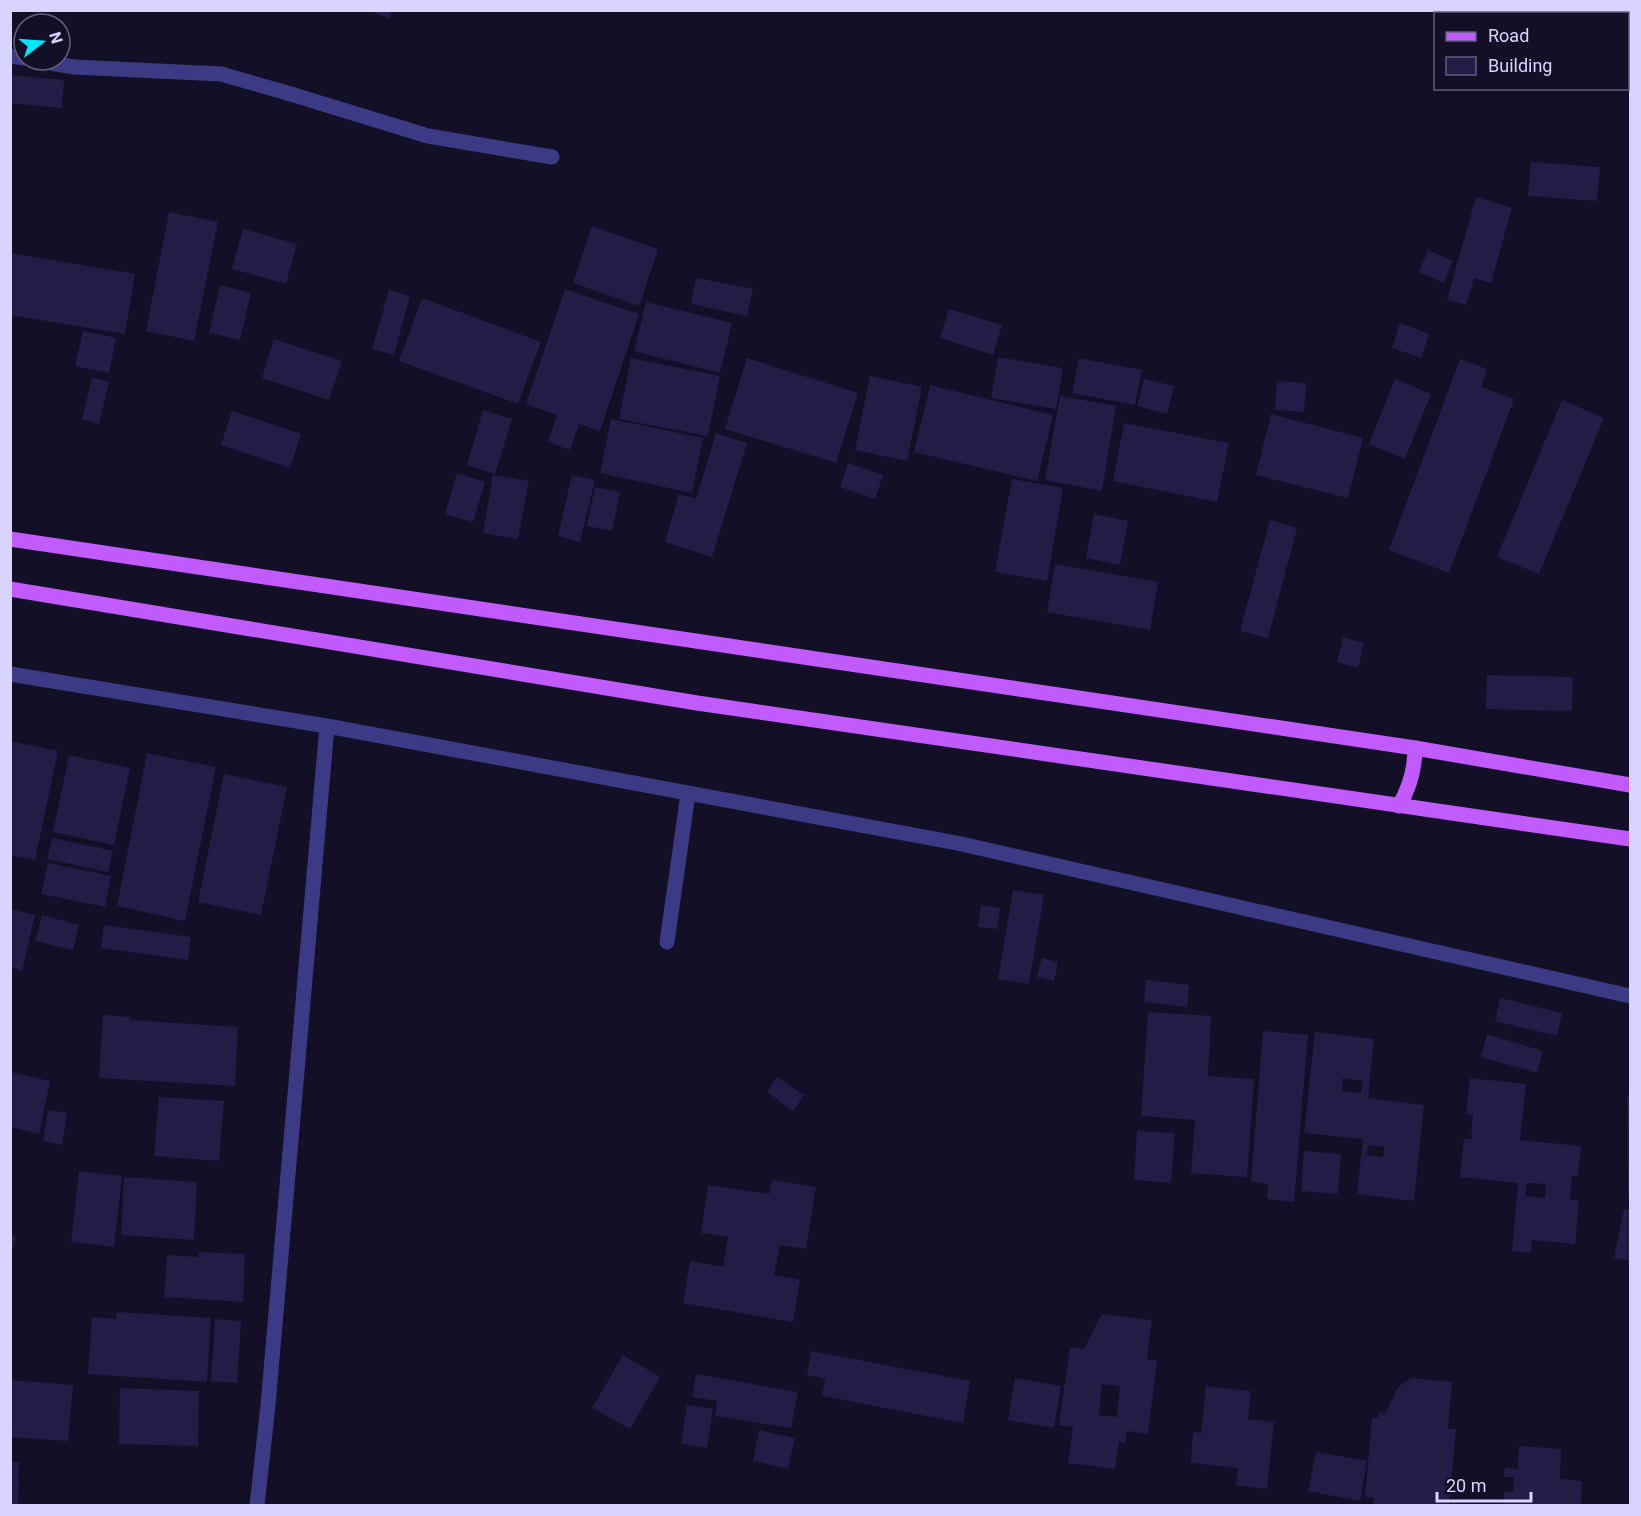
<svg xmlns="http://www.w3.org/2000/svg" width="1641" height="1516" viewBox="0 0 1641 1516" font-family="Roboto,sans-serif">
  <rect width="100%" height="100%" fill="#130f26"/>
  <g fill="#241b47" fill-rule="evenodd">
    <polygon points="368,10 393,10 389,19"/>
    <polygon points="10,75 64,80 62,108 10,103"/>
    <polygon points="1531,162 1600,167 1597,201 1528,196"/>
    <polygon points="1476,197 1512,208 1491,283 1474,278 1466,305 1447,300"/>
    <polygon points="169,212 218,222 194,341 146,331"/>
    <polygon points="592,226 658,249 639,306 573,283"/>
    <polygon points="243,229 297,244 286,284 232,269"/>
    <polygon points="1428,250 1453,261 1444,283 1419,272"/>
    <polygon points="10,253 135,274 125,334 10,315"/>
    <polygon points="696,278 753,289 747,316 691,304"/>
    <polygon points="220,285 251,293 240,340 209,333"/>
    <polygon points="565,289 639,314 600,431 579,424 570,450 548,442 557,415 526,404"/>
    <polygon points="389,290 410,296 394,355 372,349"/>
    <polygon points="422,298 541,342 518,404 399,361"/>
    <polygon points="646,302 732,323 720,373 634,351"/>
    <polygon points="949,309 1002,325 993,355 940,338"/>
    <polygon points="1400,323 1429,334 1421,358 1392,348"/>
    <polygon points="83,331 116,338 109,373 75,366"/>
    <polygon points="274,339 342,361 329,400 262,378"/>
    <polygon points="998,357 1063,368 1056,409 991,398"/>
    <polygon points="631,358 720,376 708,436 619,419"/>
    <polygon points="747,358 858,393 836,463 725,429"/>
    <polygon points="1079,358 1142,370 1135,405 1072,393"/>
    <polygon points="1460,359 1487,369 1481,387 1514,399 1449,573 1389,550"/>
    <polygon points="870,376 922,387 907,461 855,450"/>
    <polygon points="92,377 109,382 99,424 82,419"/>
    <polygon points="1144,379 1174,386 1167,414 1137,406"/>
    <polygon points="1395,379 1431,394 1405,459 1369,444"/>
    <polygon points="1277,381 1306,383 1304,412 1275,410"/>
    <polygon points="930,385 1053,415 1037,481 914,452"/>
    <polygon points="1060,396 1116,406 1102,491 1045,480"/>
    <polygon points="1562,400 1604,418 1539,574 1497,557"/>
    <polygon points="483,410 512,419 495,474 467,465"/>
    <polygon points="232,411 301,434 290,468 221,445"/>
    <polygon points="1271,414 1363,438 1348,498 1256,475"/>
    <polygon points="611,419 703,438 692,493 600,473"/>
    <polygon points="1124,423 1229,443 1217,502 1113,481"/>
    <polygon points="716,433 747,443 712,557 665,542 679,494 696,499"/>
    <polygon points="848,463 883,475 875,499 840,487"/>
    <polygon points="457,473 485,482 473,522 445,514"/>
    <polygon points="493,475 529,481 518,539 483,533"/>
    <polygon points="572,475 595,480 580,542 558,536"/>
    <polygon points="1012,479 1063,488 1047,581 995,572"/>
    <polygon points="595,487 620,492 612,531 587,526"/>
    <polygon points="1094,514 1128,521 1120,565 1086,558"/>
    <polygon points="1270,520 1297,528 1268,638 1240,631"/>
    <polygon points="1055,564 1158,582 1150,630 1047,612"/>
    <polygon points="1343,637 1364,643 1358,668 1337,662"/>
    <polygon points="1487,675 1573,677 1572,711 1486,709"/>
    <polygon points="10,741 58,751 35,860 10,855"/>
    <polygon points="147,753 216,767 185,921 117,906"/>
    <polygon points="69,755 130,768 114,845 53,832"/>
    <polygon points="224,774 287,787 261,915 198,902"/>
    <polygon points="52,838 113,851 108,872 47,859"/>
    <polygon points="48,863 111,876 105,907 41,894"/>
    <polygon points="1013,890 1044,895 1029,984 998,979"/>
    <polygon points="981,905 1000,908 997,929 978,927"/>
    <polygon points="10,909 35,915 22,971 10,968"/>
    <polygon points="42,915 79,925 73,950 35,941"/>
    <polygon points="104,925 191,937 188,960 101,948"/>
    <polygon points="1042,958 1058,962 1054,981 1037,977"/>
    <polygon points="1146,980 1189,985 1187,1007 1144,1002"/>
    <polygon points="1500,998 1562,1013 1557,1036 1495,1021"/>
    <polygon points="1148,1012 1211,1016 1208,1076 1254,1079 1247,1177 1191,1173 1195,1120 1141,1116"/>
    <polygon points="103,1015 131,1017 130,1020 238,1027 235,1086 99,1078"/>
    <polygon points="1263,1031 1308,1035 1294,1202 1267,1199 1268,1184 1251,1182"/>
    <path d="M1315,1032l59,7 -6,59 56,7 -10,96 -57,-7 6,-55 -59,-6zM1343,1078l20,3 -2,12 -19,-2zM1368,1145l16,2 -1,10 -16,-2z"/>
    <polygon points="1487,1034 1543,1051 1537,1073 1481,1057"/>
    <polygon points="10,1072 50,1081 39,1134 10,1127"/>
    <polygon points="777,1077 804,1095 793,1111 767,1092"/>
    <path d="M1470,1078l56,6 -6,56 61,6 -3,30 -6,-1 -2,25 9,1 -4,43 -43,-4 -1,13 -19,-2 6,-68 -58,-6 4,-38h7l2,-24 -7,-1zM1527,1183l19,1 -1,14 -20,-2z"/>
    <polygon points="1627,1095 1630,1095 1630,1195 1628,1195"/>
    <polygon points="159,1097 224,1101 219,1161 154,1156"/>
    <polygon points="48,1110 67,1113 62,1145 43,1141"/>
    <polygon points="1137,1131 1175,1133 1171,1183 1134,1180"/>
    <polygon points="1304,1151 1341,1154 1338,1194 1301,1191"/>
    <polygon points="79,1171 122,1176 114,1247 71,1242"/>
    <polygon points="124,1177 197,1182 194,1240 121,1235"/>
    <polygon points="772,1180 816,1187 806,1249 780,1245 774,1275 800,1280 793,1322 683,1303 690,1261 723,1267 728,1237 701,1233 708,1185 769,1194"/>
    <polygon points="1624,1209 1630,1210 1630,1261 1614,1258"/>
    <polygon points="10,1235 16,1236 11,1254 10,1253"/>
    <polygon points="199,1252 245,1254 243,1302 164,1297 167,1255 198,1257"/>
    <polygon points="117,1312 211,1318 207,1382 88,1374 92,1317 116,1319"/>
    <path d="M1102,1314l50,6 -5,39 10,1 -9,74 -21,-3 -2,12 -6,-1 -4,27 -47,-6 5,-36 -14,-2 11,-78 14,2zM1102,1384l18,2 -3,31 -18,-2z"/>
    <polygon points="215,1319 241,1321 237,1383 211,1381"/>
    <polygon points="811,1351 970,1381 963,1423 822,1396 825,1379 807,1375"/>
    <polygon points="623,1355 660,1377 630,1429 592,1408"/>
    <polygon points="696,1374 798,1392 791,1428 715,1416 717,1401 692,1397"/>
    <polygon points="1015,1378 1061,1386 1054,1428 1008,1420"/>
    <polygon points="1412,1378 1452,1382 1448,1429 1456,1429 1449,1506 1373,1506 1374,1498 1365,1497 1372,1418 1378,1418 1379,1412 1385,1413 1399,1386"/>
    <polygon points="10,1380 73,1385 68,1441 10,1437"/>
    <polygon points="1206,1386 1251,1391 1248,1419 1274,1422 1267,1489 1236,1485 1238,1468 1191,1463 1193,1432 1201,1433"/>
    <polygon points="120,1388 199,1391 198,1446 119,1444"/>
    <polygon points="687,1405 713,1409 707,1448 681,1444"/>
    <polygon points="759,1430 795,1438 788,1469 753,1461"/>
    <polygon points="1519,1446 1561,1449 1560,1479 1582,1481 1581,1506 1503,1506 1504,1492 1513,1492 1514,1477 1504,1477 1505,1468 1518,1469"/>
    <polygon points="1316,1452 1367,1461 1360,1501 1308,1491"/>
    <polygon points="10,1462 19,1462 18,1506 10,1506"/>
  </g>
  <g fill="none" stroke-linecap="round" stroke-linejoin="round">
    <g stroke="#3d3a85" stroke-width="15">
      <polyline points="10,56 24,58"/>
      <polyline points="34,60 74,67 221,74 284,92 428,136 552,157"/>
      <polyline points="10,674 327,726 957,843 1630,996"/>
      <polyline points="667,942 688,794"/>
      <polyline points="257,1506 268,1405 327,726"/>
    </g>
    <g stroke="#c25bff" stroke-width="15">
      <polyline points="10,539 1415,748 1630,785"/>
      <polyline points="10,589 697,703 1630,839"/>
      <path d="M1399,806c11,-19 16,-37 16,-58"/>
    </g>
  </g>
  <rect width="1641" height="1516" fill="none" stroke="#d9d4ff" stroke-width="24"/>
  <rect x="1434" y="12" width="195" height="78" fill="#130f26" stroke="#625e7d" stroke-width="1.5"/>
  <rect x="1446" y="32" width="30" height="9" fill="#c25bff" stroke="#625e7d" stroke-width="1.5"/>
  <text x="1488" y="42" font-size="18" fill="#d9d4ff">Road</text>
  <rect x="1446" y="57" width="30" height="18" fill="#241b47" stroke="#625e7d" stroke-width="1.5"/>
  <text x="1488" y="72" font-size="18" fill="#d9d4ff">Building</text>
  <g transform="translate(42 42) rotate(73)"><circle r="28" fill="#130f26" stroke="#625e7d" stroke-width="1.5"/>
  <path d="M0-4.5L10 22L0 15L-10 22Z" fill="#00e5ff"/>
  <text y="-9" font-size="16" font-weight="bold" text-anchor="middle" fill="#d9d4ff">N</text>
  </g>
  <path d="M1437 1492v9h94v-9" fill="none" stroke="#d9d4ff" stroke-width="3"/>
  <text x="1446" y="1492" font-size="18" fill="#d9d4ff" stroke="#130f26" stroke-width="4.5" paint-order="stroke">20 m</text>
</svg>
